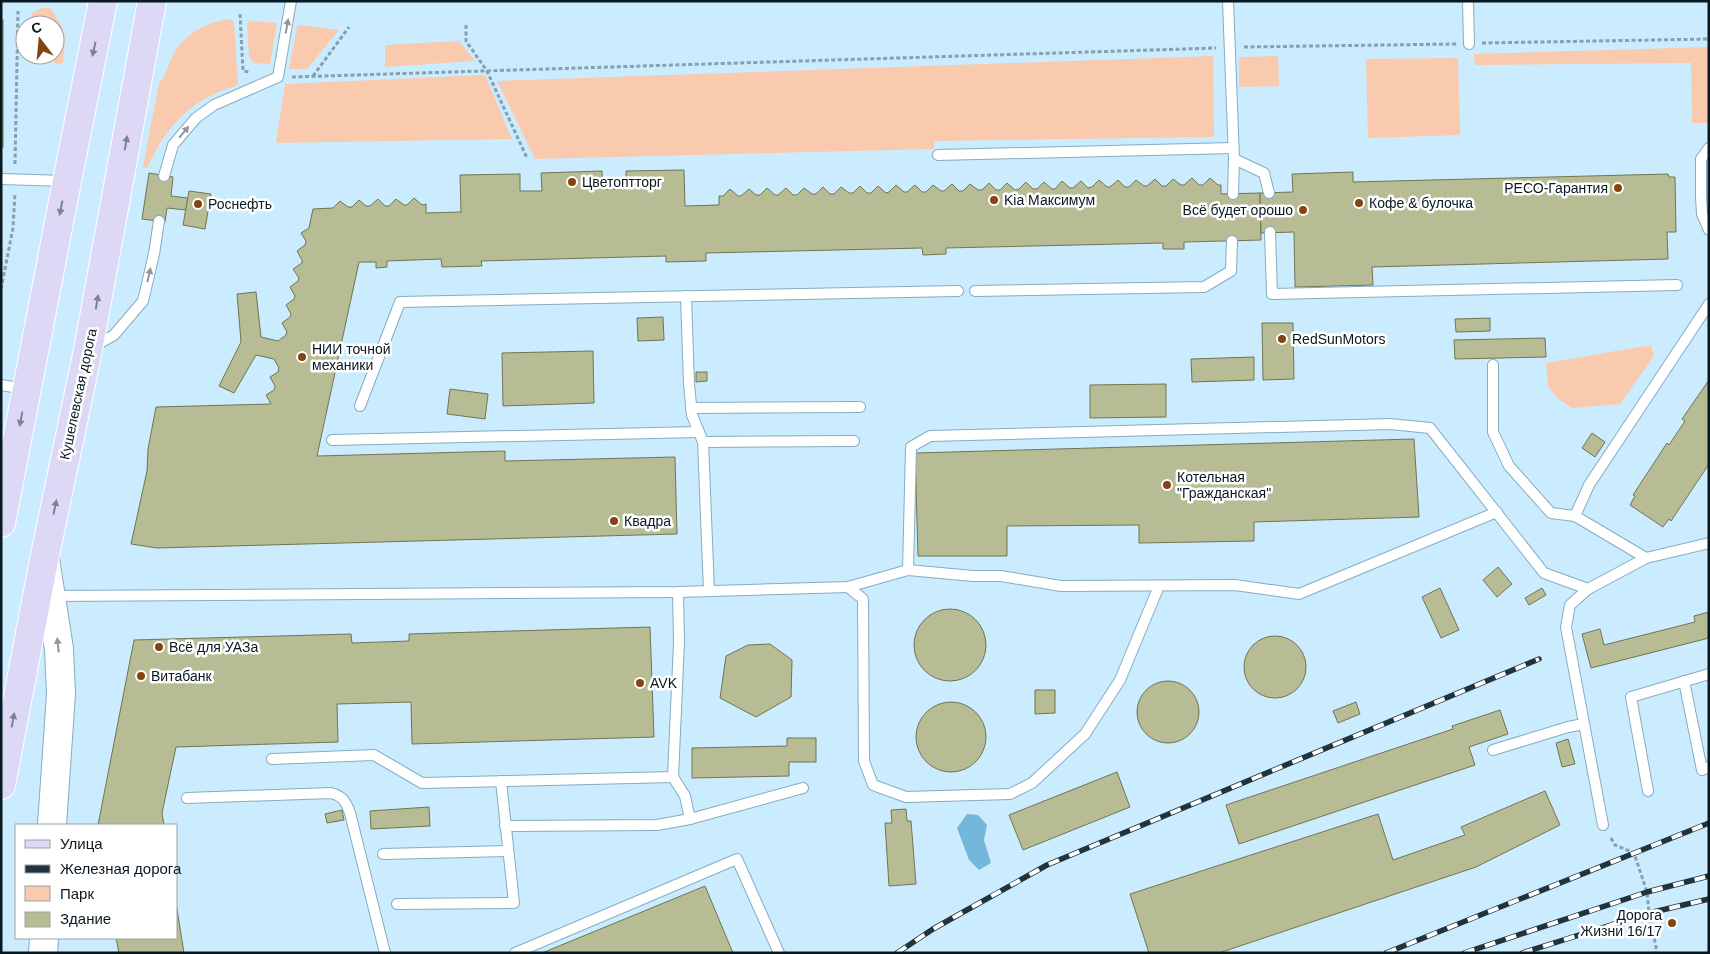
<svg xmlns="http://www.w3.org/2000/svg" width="1710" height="954" viewBox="0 0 1710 954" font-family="Arial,sans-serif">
  <rect width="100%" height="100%" fill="#cbecff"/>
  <g fill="#f9caad">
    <path d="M41,8h9c17,23 16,28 13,55l-5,1 -4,-1 -2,-8h3v-30h-23v-11z"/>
    <path d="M231,19l3,4 4,62c-47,14 -71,40 -91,83l-4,-1 16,-84c7,-7 9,-18 14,-28 11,-21 35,-34 58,-36z"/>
    <polygon points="250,21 277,23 270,64 254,63 249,58 247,24"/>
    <polygon points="300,25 339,30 307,69 289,69 297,26"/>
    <polygon points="459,41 475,61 385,67 385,45"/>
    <polygon points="1709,47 1709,123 1692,123 1691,63 1475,65 1474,54"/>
    <polygon points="1213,56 1214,137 934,141 934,149 535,159 497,81"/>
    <polygon points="1278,56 1279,86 1239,87 1239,57"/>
    <polygon points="1458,58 1460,135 1368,138 1366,59"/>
    <polygon points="485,75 512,139 276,143 285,84"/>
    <polygon points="1651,345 1654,356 1620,404 1572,408 1557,398 1548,386 1546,363"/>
  </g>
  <polygon fill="#74b7db" points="967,814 978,815 987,825 984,840 991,863 979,870 969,860 957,828"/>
  <g fill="#b7bc94" stroke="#717550">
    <rect x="1" y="20" width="2" height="127"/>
    <polygon points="684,170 685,206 719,205 719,196 723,196 730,189 738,196 741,196 749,189 756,195 760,195 767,188 775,195 778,195 786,188 793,195 797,195 804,188 812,194 816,194 823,187 830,194 834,194 841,187 849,193 853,193 860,186 867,193 871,193 878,186 886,193 889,192 896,185 904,192 907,192 915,185 922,192 926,192 933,185 941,191 944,191 952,184 959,191 963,191 970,184 978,190 982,190 989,183 996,190 1000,190 1007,183 1015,190 1019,189 1026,182 1033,189 1037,189 1044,182 1052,189 1055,189 1062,181 1070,188 1073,188 1081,181 1088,188 1092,187 1099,180 1107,187 1110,187 1118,180 1125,187 1129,187 1136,180 1144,186 1147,186 1155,179 1162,186 1166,186 1173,179 1181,185 1184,185 1192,178 1199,185 1203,185 1210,178 1218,185 1221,185 1221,194 1260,193 1261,240 1184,242 1184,249 1163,249 1163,243 946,248 946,254 923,255 922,248 706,253 706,261 666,262 666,256 481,261 482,266 442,267 441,259 387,261 387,267 376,268 376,262 359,262 317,456 505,451 505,461 675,457 677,534 157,548 131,544 147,471 148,449 156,407 271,404 266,395 274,390 275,386 270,377 278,372 279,368 274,359 256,355 234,393 219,386 241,342 237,294 256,292 261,337 278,341 286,335 287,332 282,323 290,317 291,314 286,305 294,299 295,296 290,287 298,281 299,278 293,269 302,263 302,260 297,251 305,245 306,241 301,233 309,228 313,209 333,208 340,201 348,207 352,207 359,200 366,206 370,206 378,199 385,206 389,206 396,199 404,205 407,205 414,198 422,205 426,204 426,213 461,212 460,175 520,174 520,191 542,191 541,173 602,171 603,189 626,189 626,171"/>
    <polygon points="1353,172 1353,182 1668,174 1669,177 1675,177 1676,232 1667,232 1668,259 1372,267 1373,285 1295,287 1294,232 1261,233 1260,193 1293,192 1292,174"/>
    <polygon points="149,173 173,177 171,196 188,198 186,210 167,208 165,222 142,219"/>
    <polygon points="189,191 211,194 205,229 183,225"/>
    <polygon points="663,317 664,340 638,341 637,318"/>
    <polygon points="1490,318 1490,331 1456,332 1455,319"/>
    <polygon points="1262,323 1293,323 1294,379 1263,380"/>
    <polygon points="1545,338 1546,357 1455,359 1454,340"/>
    <polygon points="593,351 594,403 503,406 502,353"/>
    <polygon points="1254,357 1254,380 1192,382 1191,359"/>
    <polygon points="696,372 707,372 707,381 696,382"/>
    <polygon points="1709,380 1709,464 1671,521 1669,519 1663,527 1630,505 1635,496 1633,495 1667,443 1669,445 1685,421 1682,419"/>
    <polygon points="1166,384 1166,417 1090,418 1090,385"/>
    <polygon points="450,389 488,394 485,419 447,414"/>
    <polygon points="1592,433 1605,442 1595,457 1582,448"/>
    <polygon points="1414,439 1419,517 1254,522 1254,541 1139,543 1139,525 1007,526 1007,556 918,556 915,453"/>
    <polygon points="1498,567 1512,584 1497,597 1483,580"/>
    <polygon points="1440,588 1459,630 1441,638 1422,597"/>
    <polygon points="1542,588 1546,595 1529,605 1525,598"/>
    <circle cx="950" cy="645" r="36"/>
    <polygon points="1709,612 1709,638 1591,668 1582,634 1600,629 1604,645 1695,622 1694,616"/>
    <polygon points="650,627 654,737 412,744 411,702 337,704 338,742 176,747 162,813 164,825 98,825 134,640 351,634 352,643 409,641 409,634"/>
    <circle cx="1275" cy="667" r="31"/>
    <polygon points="770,644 792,660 791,697 756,717 720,698 726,656 748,645"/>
    <circle cx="1168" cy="712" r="31"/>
    <polygon points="1035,690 1055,690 1055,713 1035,714"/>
    <polygon points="1356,702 1360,714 1338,723 1333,711"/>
    <circle cx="951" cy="737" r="35"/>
    <polygon points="1500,710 1508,734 1469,747 1475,765 1239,844 1226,805 1453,729 1452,726"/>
    <polygon points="787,738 816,738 816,762 789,762 789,776 692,778 692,748 787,746"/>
    <polygon points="1568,739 1575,764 1562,767 1556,743"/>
    <polygon points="1117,772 1130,807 1023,850 1009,815"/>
    <polygon points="1545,791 1560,825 1476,867 1219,953 1149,953 1130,894 1378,814 1393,860 1465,835 1461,827"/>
    <polygon points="429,807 430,826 371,829 370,811"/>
    <polygon points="906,809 907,821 911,821 916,884 889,886 885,823 892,823 891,810"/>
    <polygon points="342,810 344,820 327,823 325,814"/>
    <polygon points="705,886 733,953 542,953"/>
    <polygon points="176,903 184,953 119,953 116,938 176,938"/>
  </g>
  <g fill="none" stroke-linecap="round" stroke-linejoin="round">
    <defs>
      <g id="lane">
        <polyline points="1228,1 1234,159 1233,194"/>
        <polyline points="1468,1 1469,44"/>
        <polyline points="1709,148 1701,159 1701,196 1702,214 1709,230"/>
        <polyline points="938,155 1233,148"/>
        <polyline points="1234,159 1264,173 1269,193"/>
        <polyline points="164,176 173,145 196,118 214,105 278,77 291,1"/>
        <polyline points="1,179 66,181"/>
        <polyline points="1270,232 1272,294 1677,285"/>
        <polyline points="975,291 1204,287 1231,271 1232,241"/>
        <polyline points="686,296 689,384 692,415 703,442 709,591"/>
        <polyline points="93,347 114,335 143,301 154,254 159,221"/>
        <polyline points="1493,365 1493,432 1509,466 1551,513 1575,516"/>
        <polyline points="1,385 25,389"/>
        <polyline points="360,406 400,302 958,291"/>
        <polyline points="691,408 860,407"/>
        <polyline points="332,440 699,432"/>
        <polyline points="703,442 854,441"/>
        <polyline points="1646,558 1575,516 1589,485 1709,304"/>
        <polyline points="908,570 911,447 930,436 1390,424 1430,428 1544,573 1588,589"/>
        <polyline points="848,587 863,599 864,761 873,785 906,797 1010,794 1032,783 1085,734 1120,680 1159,586"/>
        <polyline points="52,596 678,592 848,587 908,570 973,576 1001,576 1061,586 1235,585 1299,594 1497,512"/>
        <polyline points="1684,681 1702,770 1709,767"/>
        <polyline points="1493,750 1568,727 1584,724"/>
        <polyline points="272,759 374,755 422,783 673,777 679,642 678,592"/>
        <polyline points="673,777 685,796 690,819"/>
        <polyline points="1648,791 1631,697 1709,674"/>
        <path d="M187,798l144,-5c12,3 15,9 19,20l35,140"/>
        <polyline points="1603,825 1566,627 1570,605 1588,589 1646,558 1709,543"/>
        <polyline points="505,826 657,825 690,819 803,788"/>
        <polyline points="383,854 508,851"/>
        <polyline points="397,904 514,903 501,781"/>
        <polyline points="515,953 737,859 779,953"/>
      </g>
      <g id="secondary">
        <polyline points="45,559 59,649 61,694 52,825"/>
        <polyline points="43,953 44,938"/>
      </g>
      <g id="primary">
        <polyline points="1,523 67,181 103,1"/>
        <polyline points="1,785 45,555 88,350 152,1"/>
      </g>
    </defs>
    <use href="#lane" stroke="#84acc3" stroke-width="12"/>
    <use href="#secondary" stroke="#84acc3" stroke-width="30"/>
    <use href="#primary" stroke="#fff" stroke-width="30"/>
    <g stroke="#85a0af" stroke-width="3" stroke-dasharray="4 2.5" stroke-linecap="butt">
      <polyline points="240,14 243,71 249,72"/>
      <polyline points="466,25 466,41 487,71 527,158"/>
      <polyline points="1482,43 1709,39"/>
      <polyline points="1244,47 1456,44"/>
      <polyline points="313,76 349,27"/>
      <polyline points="292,77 1216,48"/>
      <polyline points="15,164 18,11"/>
      <polyline points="1,289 13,228 15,193"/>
      <polyline points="1611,838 1615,845 1634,853 1647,892 1649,913 1656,947 1656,953"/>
    </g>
    <use href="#lane" stroke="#fff" stroke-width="10"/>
    <use href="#secondary" stroke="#fff" stroke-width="28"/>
    <use href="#primary" stroke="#ddd8f5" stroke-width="28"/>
    <defs>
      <g id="rail">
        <polyline points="897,953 933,929 1047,865 1539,659"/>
        <polyline points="1386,953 1709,823"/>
        <polyline points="1464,953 1647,892 1709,876"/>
        <polyline points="1522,953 1649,913 1709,899"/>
      </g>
    </defs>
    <use href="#rail" stroke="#21343d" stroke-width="5.5"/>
    <use href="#rail" stroke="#fff" stroke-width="4" stroke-dasharray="11" stroke-linecap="butt"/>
  </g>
  <defs><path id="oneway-solid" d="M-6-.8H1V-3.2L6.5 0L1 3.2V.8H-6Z" transform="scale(1.25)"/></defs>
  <g fill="#90979b">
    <use href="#oneway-solid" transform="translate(287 26) rotate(-80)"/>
    <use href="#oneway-solid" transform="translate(184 132) rotate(-50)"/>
    <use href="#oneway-solid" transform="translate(149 275) rotate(-77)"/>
    <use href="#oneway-solid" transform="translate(58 645) rotate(-96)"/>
  </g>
  <g fill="#7d8295">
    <use href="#oneway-solid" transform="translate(94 49) rotate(102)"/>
    <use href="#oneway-solid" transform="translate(126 143) rotate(-80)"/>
    <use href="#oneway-solid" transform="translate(61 208) rotate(101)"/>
    <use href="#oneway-solid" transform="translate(97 302) rotate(-80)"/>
    <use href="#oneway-solid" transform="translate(21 419) rotate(101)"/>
    <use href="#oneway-solid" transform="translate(55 507) rotate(-78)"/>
    <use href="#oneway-solid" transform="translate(13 720) rotate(-80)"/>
  </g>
  <g fill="#85440f" stroke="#fff" stroke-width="2">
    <circle cx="572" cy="182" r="5"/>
    <circle cx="1618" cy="188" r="5"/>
    <circle cx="994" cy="200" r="5"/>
    <circle cx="1359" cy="203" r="5"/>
    <circle cx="198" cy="204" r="5"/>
    <circle cx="1303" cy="210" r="5"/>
    <circle cx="1282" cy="339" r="5"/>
    <circle cx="302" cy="357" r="5"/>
    <circle cx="1167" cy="485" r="5"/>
    <circle cx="614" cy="521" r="5"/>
    <circle cx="159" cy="647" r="5"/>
    <circle cx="141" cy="676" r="5"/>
    <circle cx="640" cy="683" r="5"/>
    <circle cx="1672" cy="923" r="5"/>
  </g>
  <g text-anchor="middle" stroke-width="5" stroke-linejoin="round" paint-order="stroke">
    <g font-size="14" fill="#081820" stroke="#fff" text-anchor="start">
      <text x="582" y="187">Цветоптторг</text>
      <text x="1608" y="193" text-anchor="end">РЕСО-Гарантия</text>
      <text x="1004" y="205">Kia Максимум</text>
      <text x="1369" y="208">Кофе &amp; булочка</text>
      <text x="208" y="209">Роснефть</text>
      <text x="1293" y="215" text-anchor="end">Всё будет орошо</text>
      <text x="1292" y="344">RedSunMotors</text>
      <text x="312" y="354">НИИ точной<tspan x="312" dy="16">механики</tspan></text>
      <text x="1177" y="482">Котельная<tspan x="1177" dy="16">"Гражданская"</tspan></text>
      <text x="624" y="526">Квадра</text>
      <text x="169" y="652">Всё для УАЗа</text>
      <text x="151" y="681">Витабанк</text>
      <text x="650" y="688">AVK</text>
      <text x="1662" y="920" text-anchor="end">Дорога<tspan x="1662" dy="16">Жизни 16/17</tspan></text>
    </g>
    <g font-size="14" fill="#081820" stroke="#fff">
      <text transform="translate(78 394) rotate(-78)" y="5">Кушелевская дорога</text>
    </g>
  </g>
  <rect width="1710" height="954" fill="none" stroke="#081820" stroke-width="5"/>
  <rect x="15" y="824" width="162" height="115" fill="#ffffff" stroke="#9ca3a6"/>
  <rect x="25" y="840" width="25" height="8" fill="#ddd8f5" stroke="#9ca3a6"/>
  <text x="60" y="849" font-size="15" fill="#081820">Улица</text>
  <rect x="25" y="865" width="25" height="8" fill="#21343d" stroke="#9ca3a6"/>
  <text x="60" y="874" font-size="15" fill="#081820">Железная дорога</text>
  <rect x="25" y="886" width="25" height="15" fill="#f9caad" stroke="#9ca3a6"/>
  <text x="60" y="899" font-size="15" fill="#081820">Парк</text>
  <rect x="25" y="912" width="25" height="15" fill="#b7bc94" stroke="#9ca3a6"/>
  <text x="60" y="924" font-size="15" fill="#081820">Здание</text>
  <g transform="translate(40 40) rotate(344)"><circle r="24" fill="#ffffff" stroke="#9ca3a6"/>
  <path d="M0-4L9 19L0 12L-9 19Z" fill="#85440f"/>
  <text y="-8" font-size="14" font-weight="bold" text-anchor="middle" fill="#081820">С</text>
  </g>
</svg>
